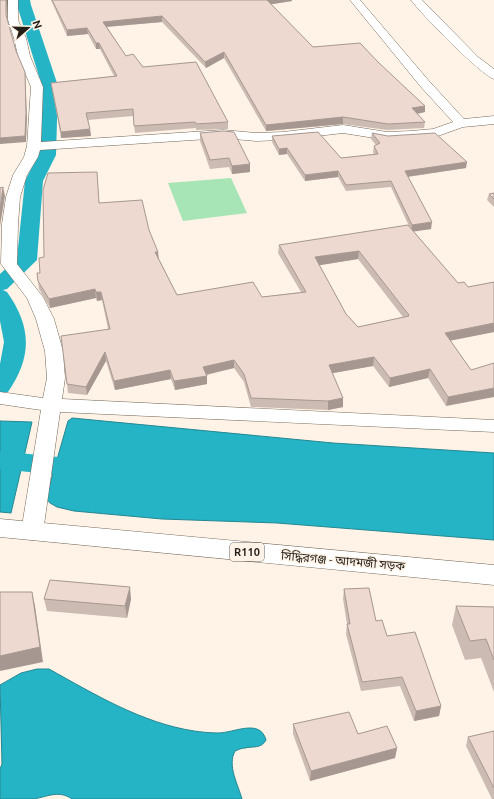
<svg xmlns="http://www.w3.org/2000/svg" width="494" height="799" viewBox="0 0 494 799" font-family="Ubuntu,'Noto Sans Bengali',sans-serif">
  <rect width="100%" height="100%" fill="#fef3e6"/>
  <polygon fill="#a7e4b6" points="231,178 247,213 183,221 168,183"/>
  <g fill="#24b4c6" stroke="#248792">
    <polygon points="72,418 333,443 494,453 494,540 277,523 162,519 74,511 57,507 50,503 46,498 68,421"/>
    <polygon points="0,421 32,422 11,513 0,512"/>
    <path d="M37,669h12c45,25 93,54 145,62 7,1 16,2 24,2 16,0 42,-15 48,7 -5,9 -13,6 -21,8 -4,0 -7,2 -10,3 -8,15 3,33 7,48h-170c-14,-10 -27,-1 -40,0 -10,0 -21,0 -32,0v-30l2,-5 -2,-79 21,-12z"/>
  </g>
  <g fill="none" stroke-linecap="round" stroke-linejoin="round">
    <g fill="#24b4c6" fill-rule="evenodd">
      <path d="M18,0h12l1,5 27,81 -2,69 -13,26 -6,79 -30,29 -4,1 4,2c25,35 25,65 1,100l-8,2v-30l4,-22 -4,-21v-47l17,-16 8,-77 13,-26 4,-69 -25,-81z"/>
      <polygon points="0,451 87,460 96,463 100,469 96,475 87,478 0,469"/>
    </g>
    <defs>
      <g id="minor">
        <polygon points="8,0 18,0 18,20 26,38 30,56 43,87 41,142 223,130 256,133 283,132 343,125 387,132 411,131 433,129 453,122 421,87 350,0 360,0 429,81 464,119 494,116 494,124 463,127 435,137 411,139 387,140 343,133 283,140 256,141 223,138 40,150 38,157 27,175 20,197 18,224 17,264 43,297 54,319 63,351 65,378 62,399 494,420 494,432 60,412 43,532 40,538 32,540 24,538 21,532 41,410 0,404 0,392 43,398 47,378 45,351 36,319 27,298 1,264 2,224 6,197 13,175 24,157 27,146 31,87 18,56 14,38 8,20"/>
        <path d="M411,0h11l56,57 16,12v10c-13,-4 -73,-65 -83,-79z"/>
      </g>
      <polygon id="primary" points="0,519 494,565 494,585 0,537"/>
    </defs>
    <use href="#minor" stroke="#736759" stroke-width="1"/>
    <use href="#primary" stroke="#736759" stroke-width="1"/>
    <use href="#minor" fill="#fff" fill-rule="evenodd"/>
    <use href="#primary" fill="#fff" fill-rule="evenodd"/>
  </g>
  <g fill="#ccbbb2" fill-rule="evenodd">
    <polygon points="51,0 292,0 292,1 271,4 313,47 378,62 425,112 417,114 425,122 424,128 387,130 343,124 266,131 224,58 206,68 162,22 107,27 126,56 228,122 228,129 196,130 196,128 135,133 133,116 88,120 91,136 61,138 51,83 114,76 100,49 96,49 88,34 67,36"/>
    <polygon points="200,133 250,172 232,174 229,167 210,169 200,141"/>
    <path d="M372,133l94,35 -58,9 23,52 -18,2 45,52 10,4 26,-5v50l-44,8 21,30 -25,36 -18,-28 -39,9 -16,-21 -41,7 11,25v9l-15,3 -77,-3 -7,-25 -10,-14 -27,7v9l-32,6 -4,-11 -56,11 -9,-29 -19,34 -19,-2 -1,-9 41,-55 -6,-29 -5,1 -1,-3 -46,10 -11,-19 -1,-8 6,-24 55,-54 50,27 10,29 18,36 85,2 39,-5 -23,-39 1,-8 130,-19 -18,-39 -45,4 -8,-14 -33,4 -18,-27 -8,1 -7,-13v-6l69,22 33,-4 -1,-2 1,-6 2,-1 -5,-6zM358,259l45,58 -45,10 -12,-13 -27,-49z"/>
    <polygon points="494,193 494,207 487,200 489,194"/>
    <polygon points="344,589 376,621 441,706 439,716 414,721 400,686 361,691 346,634 347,624 343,599"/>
    <polygon points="44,599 131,599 127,618 47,611"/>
    <polygon points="456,606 494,607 494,692 481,658 465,660 452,625"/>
    <polygon points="293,724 358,734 397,748 395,758 310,781 293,734"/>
    <polygon points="494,731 494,799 492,799 466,746 468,737"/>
  </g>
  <g fill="#a69891">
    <polygon points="6,0 7,0 6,20"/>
    <polygon points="267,0 292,0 292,1 267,5"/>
    <polygon points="162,16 162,22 104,27 103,22"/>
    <polygon points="87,28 88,34 67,36 67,30"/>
    <polygon points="96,43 99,43 100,49 96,49"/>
    <polygon points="224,52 224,58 206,68 205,62"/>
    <polygon points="25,72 27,119 26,142 0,144 0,138"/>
    <polygon points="425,106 425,112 411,115 412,108"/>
    <polygon points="343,117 343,124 266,131 266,125"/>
    <polygon points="90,129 91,136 61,138 61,132"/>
    <polygon points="287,148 287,154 279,155 279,149"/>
    <polygon points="467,162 466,168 405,177 405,171"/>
    <polygon points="250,164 250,172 232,174 232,166"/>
    <polygon points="338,171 338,177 305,181 305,175"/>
    <polygon points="3,187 5,196 0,226 0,210"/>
    <polygon points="432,222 431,229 411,232 412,225"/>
    <polygon points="359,251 358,259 315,266 315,257"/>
    <polygon points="155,252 158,252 159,260"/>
    <polygon points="95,289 96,298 50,308 49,299"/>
    <polygon points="96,292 101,292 102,300 97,301"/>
    <polygon points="494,323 494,332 444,342 445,333"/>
    <polygon points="105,352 106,361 87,395 86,387"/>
    <polygon points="374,357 373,366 328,374 329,365"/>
    <polygon points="234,360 234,368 204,375 203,367"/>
    <polygon points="430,369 428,378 389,387 390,378"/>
    <polygon points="170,370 171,379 115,390 114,381"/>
    <polygon points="207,376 207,384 175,390 174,381"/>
    <polygon points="494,388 494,397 446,406 448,397"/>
    <polygon points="343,398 343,407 328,410 328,401"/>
    <polygon points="130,587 131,599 127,618 125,606"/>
    <polygon points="32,592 35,606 43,662 0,671 0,656"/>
    <polygon points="441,706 439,716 414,721 416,711"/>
    <polygon points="397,748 395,758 310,781 311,771"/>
  </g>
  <g fill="#edd9cf" stroke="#a69891" fill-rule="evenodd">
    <polygon points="0,0 6,0 6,15 16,51 25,72 26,113 25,136 0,138"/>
    <polygon points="52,0 267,0 313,47 360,43 378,62 425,106 412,108 425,122 388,124 343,117 266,125 224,52 205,62 162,16 103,22 126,56 133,54 143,67 196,62 228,122 196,124 195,122 134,126 133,109 86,113 90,129 61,132 51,83 117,76 99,43 96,43 87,28 67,30"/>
    <polygon points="223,131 234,132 250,164 232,166 229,158 210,160 200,133"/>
    <polygon points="318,132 341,158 378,154 374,146 380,143 372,133 388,136 435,133 467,162 405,171 432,222 412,225 391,181 346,185 338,171 305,175 287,148 279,149 272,136"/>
    <path d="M97,172l2,31 43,-3 7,30 9,22h-3l22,43 76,-13 9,15 44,-5 -27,-47 129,-20 50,58 6,-1 4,5 26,-5v41l-49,10 26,37 23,-7v25l-46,9 -18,-28 -40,9 -16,-21 -45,8 14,33 -15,3 -77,-3 -7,-24 -10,-14 -31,7 4,9 -33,5 -4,-11 -56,11 -9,-29 -19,35 -19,-3 -6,-48 49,-7 -9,-37h-5l-1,-3 -46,10 -11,-18 -1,-8h3l-1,-15 5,-1 -1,-67 5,-17zM359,251l50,64h-1l1,1 -51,11 -12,-13 -31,-57z"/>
    <polygon points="3,187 0,210 0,188"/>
    <polygon points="494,193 494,199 489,194"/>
    <polygon points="50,580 130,587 125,606 44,599"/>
    <polygon points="369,588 376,621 382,620 387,636 415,632 441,706 416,711 402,677 362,682 347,624 350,624 344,589"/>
    <polygon points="0,592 32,592 40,647 0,656"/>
    <polygon points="456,606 494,607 494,660 486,639 470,641"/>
    <polygon points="349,712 358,734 387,726 397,748 311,771 293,724"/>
    <polygon points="494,731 494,788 468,737"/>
  </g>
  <g text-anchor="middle" stroke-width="3" stroke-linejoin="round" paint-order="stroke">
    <rect fill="#fef3e6" stroke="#655e56" stroke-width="1" x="230" y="543" width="34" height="18" rx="3"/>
    <g font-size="11" font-weight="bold" fill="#231e18">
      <text x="247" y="556">R110</text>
    </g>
    <g font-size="12" fill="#231e18" stroke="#fef3e6">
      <text transform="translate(343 561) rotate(5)" y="4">সিদ্ধিরগঞ্জ - আদমজী সড়ক</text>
    </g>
  </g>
  <g transform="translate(28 28) rotate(70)" stroke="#fef3e6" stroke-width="3" paint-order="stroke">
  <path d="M0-3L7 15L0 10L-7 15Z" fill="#231e18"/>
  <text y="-6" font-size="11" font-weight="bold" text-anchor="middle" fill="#231e18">N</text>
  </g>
</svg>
